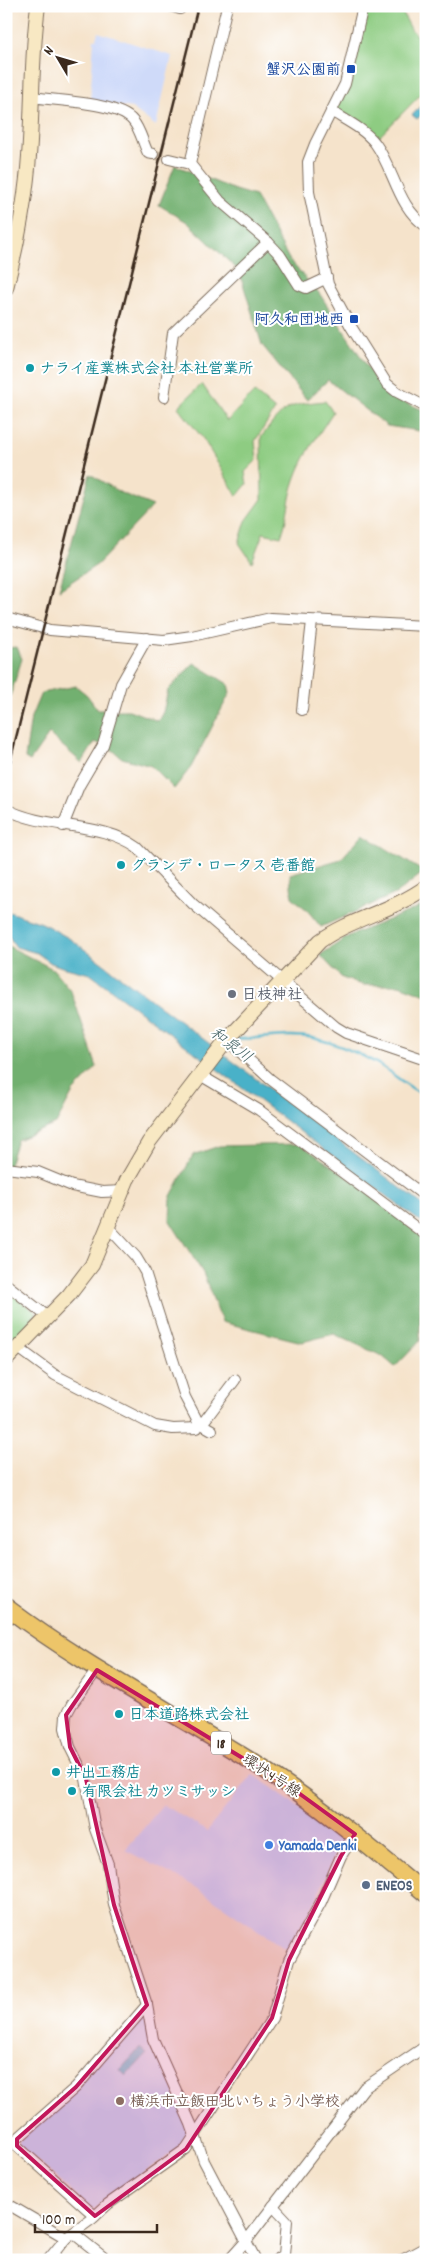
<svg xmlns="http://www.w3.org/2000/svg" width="432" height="2266" viewBox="0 0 432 2266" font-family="Dekko,'Klee One',sans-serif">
  <rect width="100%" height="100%" fill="#fff"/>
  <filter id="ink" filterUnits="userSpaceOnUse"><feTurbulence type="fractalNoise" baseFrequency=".02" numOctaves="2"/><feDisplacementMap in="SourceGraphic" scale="10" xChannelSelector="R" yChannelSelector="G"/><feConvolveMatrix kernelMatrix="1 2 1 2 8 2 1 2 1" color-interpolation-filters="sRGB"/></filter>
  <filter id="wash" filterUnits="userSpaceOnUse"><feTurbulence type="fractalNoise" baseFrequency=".0096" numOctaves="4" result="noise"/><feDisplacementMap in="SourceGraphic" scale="20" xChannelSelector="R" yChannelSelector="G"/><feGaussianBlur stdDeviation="1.12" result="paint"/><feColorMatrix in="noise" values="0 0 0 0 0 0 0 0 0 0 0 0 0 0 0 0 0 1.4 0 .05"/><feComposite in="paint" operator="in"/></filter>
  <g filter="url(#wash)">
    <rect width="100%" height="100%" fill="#f5e3cb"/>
    <g fill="#cfdaf9">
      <polygon points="98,32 172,56 156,126 132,108 90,102 94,39 96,39"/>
      <polygon points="253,1774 344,1839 335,1854 317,1898 287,1950 194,1886 125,1850 163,1805 207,1831"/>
      <polygon points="141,2016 144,2016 186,2122 189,2135 182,2146 102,2201 96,2208 91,2209 19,2145 19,2141"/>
    </g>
    <g fill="#8ecc82" stroke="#647b50">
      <polygon points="368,6 399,6 411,29 426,48 426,89 377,139 335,110 347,85"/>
      <polygon points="202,384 227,421 254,392 275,410 255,441 257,460 245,472 247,484 237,496 204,440 178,407"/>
      <path d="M325,401l8,11c-14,22 -30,44 -38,68 -7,19 -7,39 -14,57l-18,-4 -11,29 -13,-19 7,-22 16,-22 -1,-62c25,-31 24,-32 64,-36z"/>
      <polygon points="6,1290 37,1313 6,1353"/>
    </g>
    <g fill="#72b070" stroke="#566d47">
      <polygon points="175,165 235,190 255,196 290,261 319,293 386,395 426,411 426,432 387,426 328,380 307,400 262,345 239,271 187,222 159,205"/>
      <polygon points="90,474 121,493 153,506 98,564 59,590"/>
      <polygon points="17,647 22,659 6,709 6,648"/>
      <polygon points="194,663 228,684 230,693 191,767 174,789 151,766 122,758 110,748 95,742 82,763 49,734 30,761 25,758 31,717 41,693 76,686 87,695 98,710 129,710 158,721 163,712 168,690"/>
      <polygon points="363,834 424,872 397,893 321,927 307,910 292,897 290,874 341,859"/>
      <polygon points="426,901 426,995 399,985 363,985 342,978 320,955 349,936 422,906"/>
      <polygon points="6,945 53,969 71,991 97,1067 73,1092 56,1124 17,1140 6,1174"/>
      <polygon points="300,1144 404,1216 426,1241 426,1281 420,1295 420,1341 395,1367 382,1356 334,1334 302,1342 222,1322 203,1273 170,1221 171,1196 193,1155 219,1146"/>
    </g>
    <g fill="#49b1c8" stroke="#426e73">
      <polygon points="426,101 426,111 417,119 412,115"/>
      <polygon points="6,911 42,923 72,940 426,1207 426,1226 90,974 62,967 51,963 37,953 16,947 6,932"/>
      <polygon points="140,2048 147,2054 126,2076 120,2070"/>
    </g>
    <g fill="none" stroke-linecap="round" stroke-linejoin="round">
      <path stroke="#49b1c8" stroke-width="2.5" d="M237,1039c24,0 52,-6 76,-1 21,5 46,15 65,26 16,10 30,24 48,32"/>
    </g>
  </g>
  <g filter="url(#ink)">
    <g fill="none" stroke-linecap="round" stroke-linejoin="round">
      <polyline stroke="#d0bea8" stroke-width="10" stroke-dasharray="10 5" stroke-linecap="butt" points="153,154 169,159"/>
      <defs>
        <g id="street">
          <polyline points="170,6 180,9 181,6"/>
          <polyline points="227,6 190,164 220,201 268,242 280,255 299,285 306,288 327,278"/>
          <polyline points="363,6 345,84 315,144 308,162 309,192 328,284 350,325 387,384 397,392 426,407"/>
          <path d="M32,97c24,4 86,5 101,24 7,8 10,22 15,32l5,1"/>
          <path d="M331,111c16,10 33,18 44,32 19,26 23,65 51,83"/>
          <polyline points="169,159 190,164"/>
          <polyline points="164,397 173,333 268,242"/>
          <polyline points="6,618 50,630 164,640 192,636 271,618 426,626"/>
          <polyline points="302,710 312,621"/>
          <path d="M6,809c40,21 95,12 131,38l56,57 143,123 10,6 74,25"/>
          <polyline points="63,826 79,786 103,745 121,684 147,638"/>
          <polyline points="227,1040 270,1079 426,1197"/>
          <polyline points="200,1075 259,1110 426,1235"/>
          <polyline points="6,1168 38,1172 72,1186 102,1192 123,1191"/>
          <polyline points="6,1284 48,1317"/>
          <polyline points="17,1347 55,1375 155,1426 173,1429 197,1428 198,1422 185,1397 145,1272 136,1257 108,1227"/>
          <polyline points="198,1422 212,1430"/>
          <polyline points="202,1424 235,1380"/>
          <polyline points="97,1670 72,1704 66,1715 65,1728 70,1747 86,1779 95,1829 108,1864 114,1905 147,2005 153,2039 191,2124 204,2161 256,2260"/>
          <polyline points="6,2203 66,2238"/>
          <polyline points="273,2206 287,2221 284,2255 276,2260"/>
          <polyline points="95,2216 17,2146 17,2139 76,2087 147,2005"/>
          <polyline points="73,2233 107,2260"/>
          <polyline points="48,2260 66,2238 92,2219 108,2204 186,2149 272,2018 289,1960 321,1902 341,1856 355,1834"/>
          <polyline points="229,2260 247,2240 364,2088 426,2046"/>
          <polyline points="402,2260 426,2247"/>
        </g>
        <g id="secondary">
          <path d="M6,288c11,-43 20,-88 23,-132 4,-50 2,-100 9,-150"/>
          <path d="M6,1360l63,-65 23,-30 35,-85 22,-38 78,-102 93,-99c32,-23 73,-30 106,-54"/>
        </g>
        <path id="primary" d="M6,1607c78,59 165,104 248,156 61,38 116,84 172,131"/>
      </defs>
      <use href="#street" stroke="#7c6b5b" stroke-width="12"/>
      <use href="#secondary" stroke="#7c6b5b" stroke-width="16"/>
      <use href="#primary" stroke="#7c6b5b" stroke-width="19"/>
      <use href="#street" stroke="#fff" stroke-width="10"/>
      <use href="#secondary" stroke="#f8e8c3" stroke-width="14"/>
      <use href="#primary" stroke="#edc569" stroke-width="16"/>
      <polyline stroke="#3b2a1e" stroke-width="2.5" points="6,778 198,6"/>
    </g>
  </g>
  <path fill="#c2185b" fill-opacity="0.2" stroke="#c2185b" stroke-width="4" stroke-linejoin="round" d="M97,1670l192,116 66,48 -14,22 -52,104 -17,58 -86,131 -91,67 -78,-70v-7l59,-52 71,-82 -33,-100 -28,-126 -16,-32 -4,-32z"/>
  <g fill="#1a4fb4" stroke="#fff" stroke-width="2">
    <rect x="346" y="64" width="10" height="10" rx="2.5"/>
    <rect x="349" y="314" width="10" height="10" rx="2.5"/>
  </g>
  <g fill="#0f9aa8" stroke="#fff" stroke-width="2">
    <circle cx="30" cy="368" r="5"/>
    <circle cx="121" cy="865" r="5"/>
    <circle cx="119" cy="1714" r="5"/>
    <circle cx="56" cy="1772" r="5"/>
    <circle cx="72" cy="1791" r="5"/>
  </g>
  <circle fill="#6b7280" stroke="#fff" stroke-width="2" cx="232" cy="994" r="5"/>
  <circle fill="#3f7fe0" stroke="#fff" stroke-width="2" cx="269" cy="1845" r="5"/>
  <circle fill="#5c6f8a" stroke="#fff" stroke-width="2" cx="366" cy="1885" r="5"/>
  <circle fill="#8d6e63" stroke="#fff" stroke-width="2" cx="120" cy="2101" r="5"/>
  <g text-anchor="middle" stroke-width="4" stroke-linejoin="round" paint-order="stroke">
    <rect fill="#fff" stroke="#766a62" stroke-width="1" x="211" y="1731.5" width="20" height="23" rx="4"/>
    <g font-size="14" font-weight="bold" fill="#3b2a1e">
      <text x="221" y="1748">18</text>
    </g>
    <g font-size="15" font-weight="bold" fill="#164399" stroke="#fff" text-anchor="end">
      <text x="341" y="74">蟹沢公園前</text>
      <text x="344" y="324">阿久和団地西</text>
    </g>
    <g font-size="15" font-weight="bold" fill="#0d838f" stroke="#fff" text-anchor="start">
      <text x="40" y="373">ナライ産業株式会社 本社営業所</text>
      <text x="131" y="870">グランデ・ロータス 壱番館</text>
      <text x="129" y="1719">日本道路株式会社</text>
      <text x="66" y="1777">井出工務店</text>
      <text x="82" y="1796">有限会社 カツミサッシ</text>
    </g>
    <g font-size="15" font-weight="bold" fill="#5b616d" stroke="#fff" text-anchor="start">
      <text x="242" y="999">日枝神社</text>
    </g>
    <g font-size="15" fill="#3b2a1e" stroke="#fff">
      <text transform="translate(272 1775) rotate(33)" y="5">環状4号線</text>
    </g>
    <g font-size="15" font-weight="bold" fill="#366cbe" stroke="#fff" text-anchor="start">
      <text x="279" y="1850">Yamada Denki</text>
    </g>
    <g font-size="15" font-weight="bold" fill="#4e5e75" stroke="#fff" text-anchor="start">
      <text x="376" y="1890">ENEOS</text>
    </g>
    <g font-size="15" font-weight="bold" fill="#785e54" stroke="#fff" text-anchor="start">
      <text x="130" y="2106">横浜市立飯田北いちょう小学校</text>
    </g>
    <g font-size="16" font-style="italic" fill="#416062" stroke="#fff">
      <text transform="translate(232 1044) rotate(37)" y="6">和泉川</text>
    </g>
  </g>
  <rect width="432" height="2266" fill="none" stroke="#fff" stroke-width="25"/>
  <g transform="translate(58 58) rotate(308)" stroke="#ffffff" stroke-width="4" paint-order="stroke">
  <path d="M0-4L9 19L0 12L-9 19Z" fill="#3b2a1e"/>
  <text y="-8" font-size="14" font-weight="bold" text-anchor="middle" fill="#3b2a1e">N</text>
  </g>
  <path d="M35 2224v8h122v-8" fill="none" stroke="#3b2a1e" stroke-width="2.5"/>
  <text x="42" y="2224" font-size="15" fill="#3b2a1e" stroke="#ffffff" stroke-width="4" paint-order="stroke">100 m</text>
</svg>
